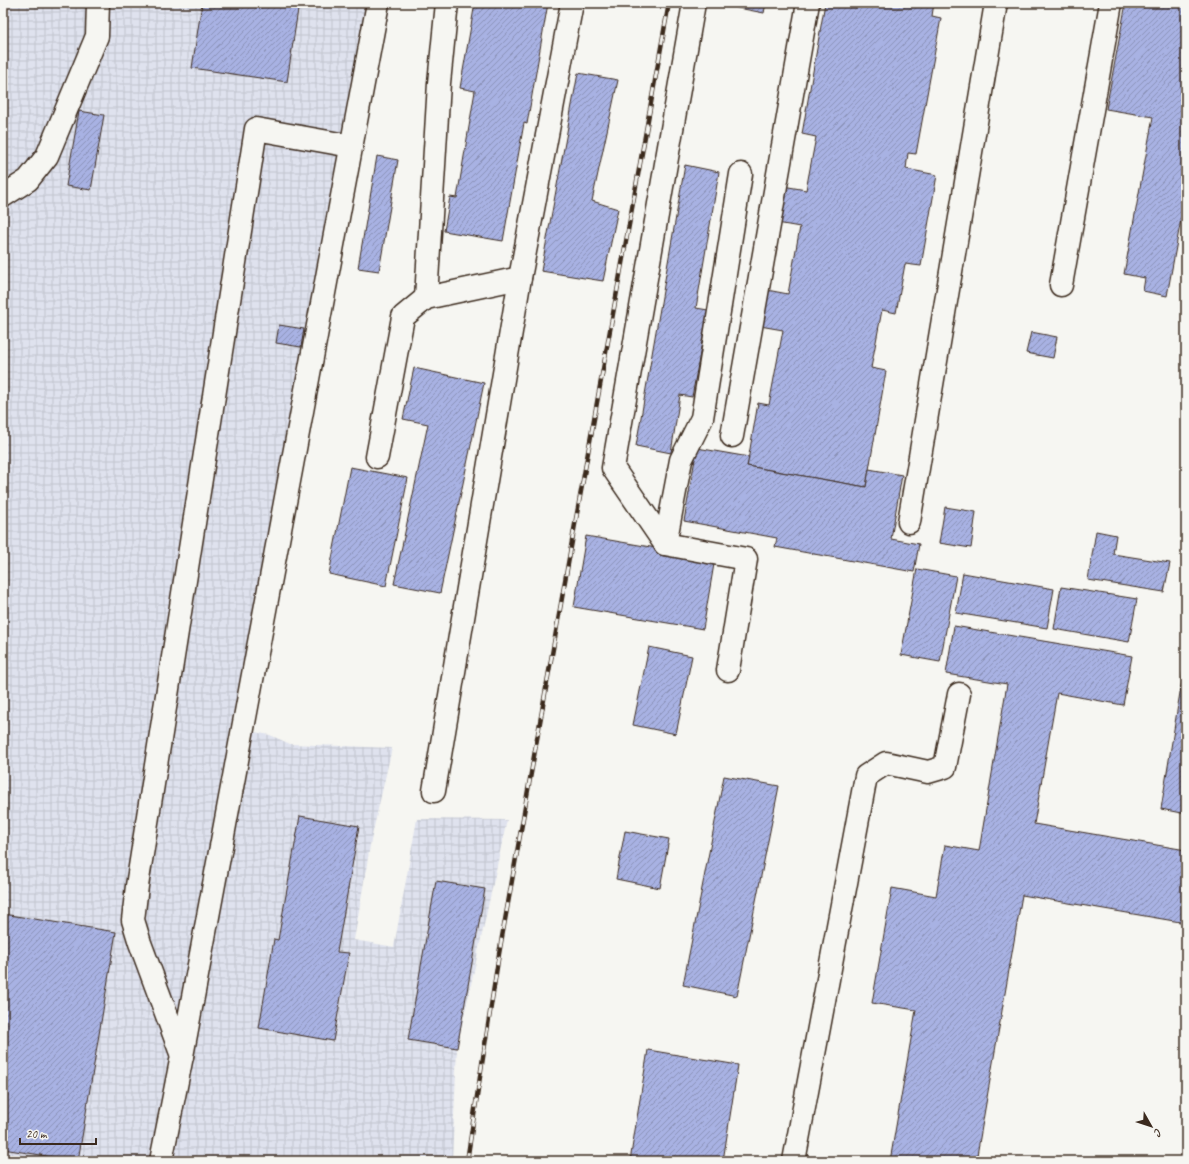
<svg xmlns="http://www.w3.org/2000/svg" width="1189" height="1164" viewBox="0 0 1189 1164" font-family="Caveat,sans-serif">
  <defs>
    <pattern id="industrial-grid" width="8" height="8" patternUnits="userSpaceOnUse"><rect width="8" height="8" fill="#dfe2ee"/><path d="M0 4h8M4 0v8" fill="none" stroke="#c0c2cc"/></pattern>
    <pattern id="building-hatch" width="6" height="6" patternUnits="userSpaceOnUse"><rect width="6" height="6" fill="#a8b2e3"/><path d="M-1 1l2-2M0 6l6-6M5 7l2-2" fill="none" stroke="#8a91b7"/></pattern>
  </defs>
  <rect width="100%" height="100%" fill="#f6f6f2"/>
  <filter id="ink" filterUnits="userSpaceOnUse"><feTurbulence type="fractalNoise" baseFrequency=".025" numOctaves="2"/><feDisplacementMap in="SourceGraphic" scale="8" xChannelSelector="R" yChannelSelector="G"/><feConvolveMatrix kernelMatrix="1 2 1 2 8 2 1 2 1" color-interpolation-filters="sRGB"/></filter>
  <g filter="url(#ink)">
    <polygon fill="url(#industrial-grid)" points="3,3 391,3 336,283 254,732 270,735 290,744 392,748 371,840 354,940 394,947 417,819 507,820 457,1048 452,1161 3,1161"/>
    <g fill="url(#building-hatch)" stroke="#3b2a1e">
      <polygon points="202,3 299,3 287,82 192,68"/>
      <polygon points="475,3 548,3 527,124 524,123 503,241 444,231 450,197 457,198 475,91 460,88"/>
      <polygon points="734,3 766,3 764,13 733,7"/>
      <polygon points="825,3 934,3 932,16 941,18 916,154 908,153 906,169 937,175 921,266 905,264 896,313 882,310 871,368 886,371 866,487 747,466 758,403 769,405 783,330 760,326 767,290 788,294 800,227 777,223 783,186 806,190 816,137 802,134"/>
      <polygon points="1126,3 1186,3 1186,192 1167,296 1143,291 1145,278 1124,274 1153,117 1106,109"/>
      <polygon points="578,73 618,80 592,201 618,209 603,281 541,271"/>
      <polygon points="79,111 104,115 91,190 66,186"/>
      <polygon points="377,156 398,160 379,271 358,268"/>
      <polygon points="685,165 719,172 696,308 708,310 692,397 680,395 671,453 636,446"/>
      <polygon points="279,325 304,329 301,347 276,343"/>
      <polygon points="1031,332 1057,337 1053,358 1026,353"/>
      <polygon points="414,368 484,383 440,593 394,584 428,424 403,419"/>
      <polygon points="697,448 749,457 747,466 866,487 869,469 902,475 891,539 919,544 914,572 775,547 777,538 684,521"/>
      <polygon points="350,467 408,478 386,586 329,574"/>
      <polygon points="945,507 976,512 971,548 939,543"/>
      <polygon points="1096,531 1116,535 1113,554 1170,563 1164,592 1088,580"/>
      <polygon points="586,536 715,558 703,629 574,607"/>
      <polygon points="917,569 956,576 940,662 901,655"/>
      <polygon points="963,573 1054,589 1047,628 956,613"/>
      <polygon points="1061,587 1137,599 1129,642 1054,629"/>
      <polygon points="954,626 1132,656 1123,705 1057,693 1034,824 1186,850 1186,923 1022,895 976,1161 890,1161 916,1010 872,1003 892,888 936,896 945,845 979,851 1007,684 946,674"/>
      <polygon points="649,647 692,656 676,734 633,725"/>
      <polygon points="1186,656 1186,814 1161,809"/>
      <polygon points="724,776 779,786 737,996 683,985"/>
      <polygon points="300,816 359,826 337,952 349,953 333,1041 259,1028 274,939 278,940"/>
      <polygon points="625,831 669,839 660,888 616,879"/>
      <polygon points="436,881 485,889 457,1048 408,1040"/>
      <polygon points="3,914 116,932 78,1161 3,1149"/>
      <polygon points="648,1050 738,1065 723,1161 630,1161"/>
    </g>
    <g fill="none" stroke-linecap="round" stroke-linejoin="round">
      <defs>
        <g id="minor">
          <polyline points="694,3 613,468 665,544 746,559 728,670"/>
          <polyline points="3,196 28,180 47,156 97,36 98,3"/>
          <polyline points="1061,285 1111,3"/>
          <polyline points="426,298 439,83 447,3"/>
          <polyline points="732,436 808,3"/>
          <polyline points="377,457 403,317 426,298 520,278"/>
          <polyline points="909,522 996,3"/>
          <polyline points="665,544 681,460 702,418 741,174"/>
          <polyline points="434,791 520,278 572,3"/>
          <polyline points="182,1056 140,943 133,920 137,886 256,129 351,146"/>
          <polyline points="161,1161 182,1056 378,3"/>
          <polyline points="794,1161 866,776 886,763 928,772 945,767 959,694"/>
        </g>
      </defs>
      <use href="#minor" stroke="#3b2a1e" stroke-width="25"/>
      <use href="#minor" stroke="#f6f6f2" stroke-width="22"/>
      <defs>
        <polyline id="rail" points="467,1161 499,954 574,530 669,3"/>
      </defs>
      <use href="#rail" stroke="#3b2a1e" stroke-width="4.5"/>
      <use href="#rail" stroke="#f6f6f2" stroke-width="3" stroke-dasharray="9" stroke-linecap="butt"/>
    </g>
  </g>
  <rect width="1189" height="1164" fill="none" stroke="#f6f6f2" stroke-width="16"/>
  <rect x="8" y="8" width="1173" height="1148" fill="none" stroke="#3b2a1e" stroke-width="1.5" filter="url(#ink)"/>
  <g transform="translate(1151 1126) rotate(129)" stroke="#f6f6f2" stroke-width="3" paint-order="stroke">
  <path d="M0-3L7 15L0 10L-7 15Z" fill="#3b2a1e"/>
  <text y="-6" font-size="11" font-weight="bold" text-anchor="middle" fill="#3b2a1e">С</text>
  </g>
  <path d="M20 1138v6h76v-6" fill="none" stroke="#3b2a1e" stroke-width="2"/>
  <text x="26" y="1138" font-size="12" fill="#3b2a1e" stroke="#f6f6f2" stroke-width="3" paint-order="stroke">20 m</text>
</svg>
